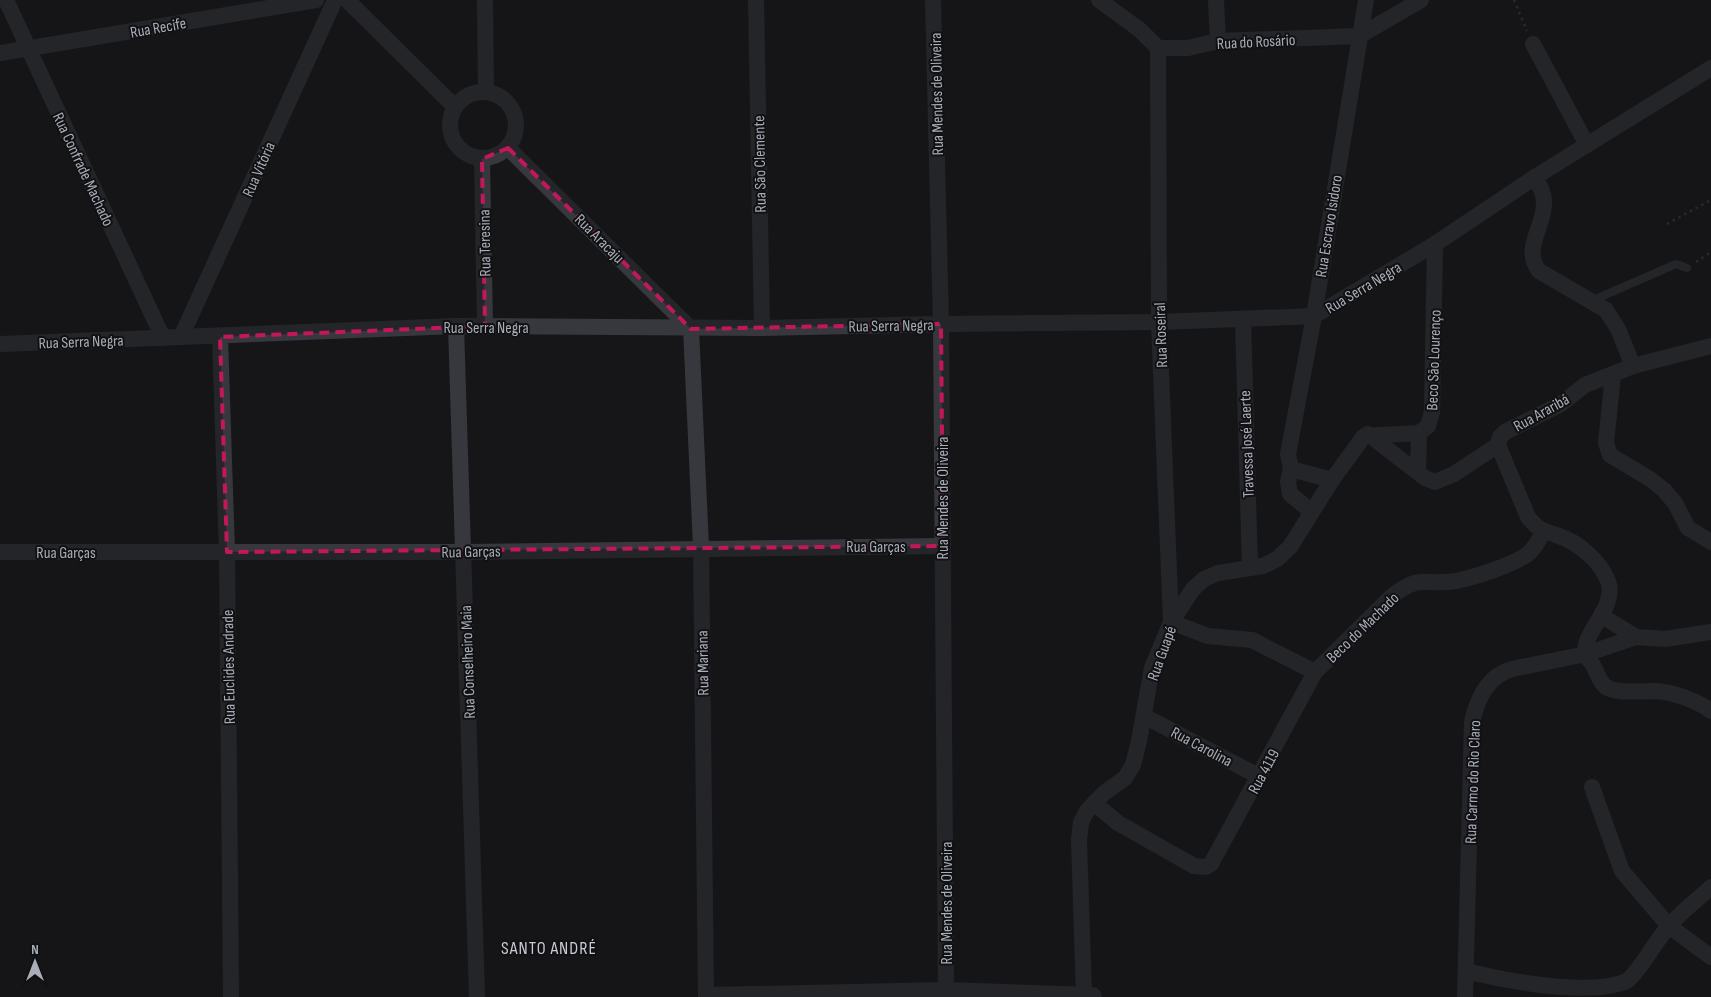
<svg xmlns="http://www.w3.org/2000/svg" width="1711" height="997" viewBox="0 0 1711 997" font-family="'Sofia Sans Condensed',sans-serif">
  <rect width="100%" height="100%" fill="#161618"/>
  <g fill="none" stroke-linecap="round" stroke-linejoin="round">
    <g stroke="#3d3f44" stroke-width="2.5" stroke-dasharray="2.5 4" stroke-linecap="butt">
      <polyline points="1514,0 1527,31"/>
      <polyline points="1667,224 1711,200"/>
      <polyline points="1696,262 1711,252"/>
    </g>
    <polyline stroke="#37383d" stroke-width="8" points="1591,301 1676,264 1687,268"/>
    <g stroke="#37383d" stroke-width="16">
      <polyline points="6,0 163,338"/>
      <polyline points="347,0 455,107"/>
      <polyline points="485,0 486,92"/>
      <polyline points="756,0 762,328"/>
      <polyline points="933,0 941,324 946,992"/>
      <polyline points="1099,0 1140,30 1158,48 1188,48 1218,41 1359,36 1421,0"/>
      <polyline points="1216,0 1218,41"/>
      <polyline points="1533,44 1587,145"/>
      <polyline points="1158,48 1159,322 1171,622 1208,636 1252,640 1315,672"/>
      <polyline points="0,53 316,0"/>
      <circle cx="483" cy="125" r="33"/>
      <polyline points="508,148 691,329 701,547 706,997"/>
      <polyline points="482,159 485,326"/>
      <path d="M1535,177c4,8 10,17 9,26 0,26 -22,45 -5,68l67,39 12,19 15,37"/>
      <polyline points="1243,320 1250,568"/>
      <polyline points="456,326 477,997"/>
      <polyline points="181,337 335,0"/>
      <polyline points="220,337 227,552 231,997"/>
      <polyline points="0,344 456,326 762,328 941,324 1159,322 1314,316 1435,244 1535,177 1711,68"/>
      <polyline points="1613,375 1606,443 1610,455 1650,479 1664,490 1675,503 1688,528 1711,542"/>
      <polyline points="1368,434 1425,478 1435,482 1454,474 1498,445 1500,437 1505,432 1561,404 1585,385 1633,366 1711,346"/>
      <path d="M1498,445l30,72c11,14 15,13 31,19 19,6 42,26 49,45 10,27 -29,54 -22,74 1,4 6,7 8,12 3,6 6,16 12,20 11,7 35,4 49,4 18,1 41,9 56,20"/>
      <polyline points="1291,469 1288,482 1290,494 1312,512"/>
      <polyline points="1418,472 1419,433 1428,426 1432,412 1435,244"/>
      <polyline points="1332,480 1291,469 1288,454 1314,316 1366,0"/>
      <polyline points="0,552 464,552 943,546"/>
      <polyline points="1602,613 1607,619 1636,637"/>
      <polyline points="1144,716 1260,777"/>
      <polyline points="1592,787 1622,871 1669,926 1711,957"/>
      <path d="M1094,803l24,20 76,43 12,1 5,-3 104,-192 77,-76c30,-23 33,-10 64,-15 19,-4 57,-16 72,-27 7,-6 11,-15 16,-22"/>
      <path d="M1466,971c41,10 124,26 161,10 13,-10 29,-41 42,-55 12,-14 28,-26 42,-39"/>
      <polyline points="1084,997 1079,840 1081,822 1087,811 1104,793 1125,778 1133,765 1139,741 1152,668 1171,622 1193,589 1204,579 1218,573 1263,566 1277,559 1290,547 1332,480 1364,436 1419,433"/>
      <path d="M1465,997l7,-275c5,-23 15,-46 40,-53l74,-15 50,-17 29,2 46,-7"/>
    </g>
    <polyline stroke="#37383d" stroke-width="20" points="710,997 946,992 1092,997"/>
  </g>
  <path d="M0 0H1711V997H0ZM508,148l183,181 250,-5 2,222 -716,6 -7,-215 265,-11 -3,-167z" fill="#161618" fill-opacity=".55" fill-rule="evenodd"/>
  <path fill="none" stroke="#c2185b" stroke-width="4" stroke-dasharray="10 6" stroke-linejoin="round" d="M508,148l183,181 250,-5 2,222 -716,6 -7,-215 265,-11 -3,-167z"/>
  <g text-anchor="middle" stroke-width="4" stroke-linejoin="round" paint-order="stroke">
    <g font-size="16" fill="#a8adb8" stroke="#111113">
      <text transform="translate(158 27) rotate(-10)" y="6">Rua Recife</text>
      <text transform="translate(1256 41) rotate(-3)" y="6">Rua do Rosário</text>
      <text transform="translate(936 94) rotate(-91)" y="6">Rua Mendes de Oliveira</text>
      <text transform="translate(759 164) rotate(-91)" y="6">Rua São Clemente</text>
      <text transform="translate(84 169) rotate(65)" y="6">Rua Confrade Machado</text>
      <text transform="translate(258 169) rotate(-66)" y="6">Rua Vitória</text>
      <text transform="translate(1328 226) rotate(-81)" y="6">Rua Escravo Isidoro</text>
      <text transform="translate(600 238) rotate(45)" y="6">Rua Aracaju</text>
      <text transform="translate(484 243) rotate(-91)" y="6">Rua Teresina</text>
      <text transform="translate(1363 287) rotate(-31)" y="6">Rua Serra Negra</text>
      <text transform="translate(891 325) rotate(-1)" y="6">Rua Serra Negra</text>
      <text x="486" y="333">Rua Serra Negra</text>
      <text transform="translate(1160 335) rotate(-92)" y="6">Rua Roseiral</text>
      <text transform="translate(81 341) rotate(-2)" y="6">Rua Serra Negra</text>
      <text transform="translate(1433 360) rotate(-88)" y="6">Beco São Lourenço</text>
      <text transform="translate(1541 412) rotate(-29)" y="6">Rua Araribá</text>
      <text transform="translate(1246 444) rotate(-92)" y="6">Travessa José Laerte</text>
      <text transform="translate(942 498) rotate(-90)" y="6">Rua Mendes de Oliveira</text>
      <text x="876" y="552">Rua Garças</text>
      <text transform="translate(471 551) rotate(-1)" y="6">Rua Garças</text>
      <text x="66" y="558">Rua Garças</text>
      <text transform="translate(1362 627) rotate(-44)" y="6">Beco do Machado</text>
      <text transform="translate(1161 653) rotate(-70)" y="6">Rua Guapé</text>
      <text transform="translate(467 662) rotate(-92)" y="6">Rua Conselheiro Maia</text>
      <text transform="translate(702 663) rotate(-91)" y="6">Rua Mariana</text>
      <text transform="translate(228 667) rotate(-91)" y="6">Rua Euclides Andrade</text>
      <text transform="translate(1202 746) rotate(28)" y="6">Rua Carolina</text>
      <text transform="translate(1263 771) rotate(-62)" y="6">Rua 4119</text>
      <text transform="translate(1472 782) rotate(-88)" y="6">Rua Carmo do Rio Claro</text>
      <text transform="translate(946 903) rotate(-90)" y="6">Rua Mendes de Oliveira</text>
    </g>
    <g font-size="18" letter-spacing="1" fill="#c9ccd4" stroke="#111113">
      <text x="549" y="954">SANTO ANDRÉ</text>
    </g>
  </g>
  <g transform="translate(35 962)" stroke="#111113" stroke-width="4" paint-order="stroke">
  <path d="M0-4L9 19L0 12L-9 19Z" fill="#a8adb8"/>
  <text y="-8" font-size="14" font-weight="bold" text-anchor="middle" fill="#a8adb8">N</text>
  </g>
</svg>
